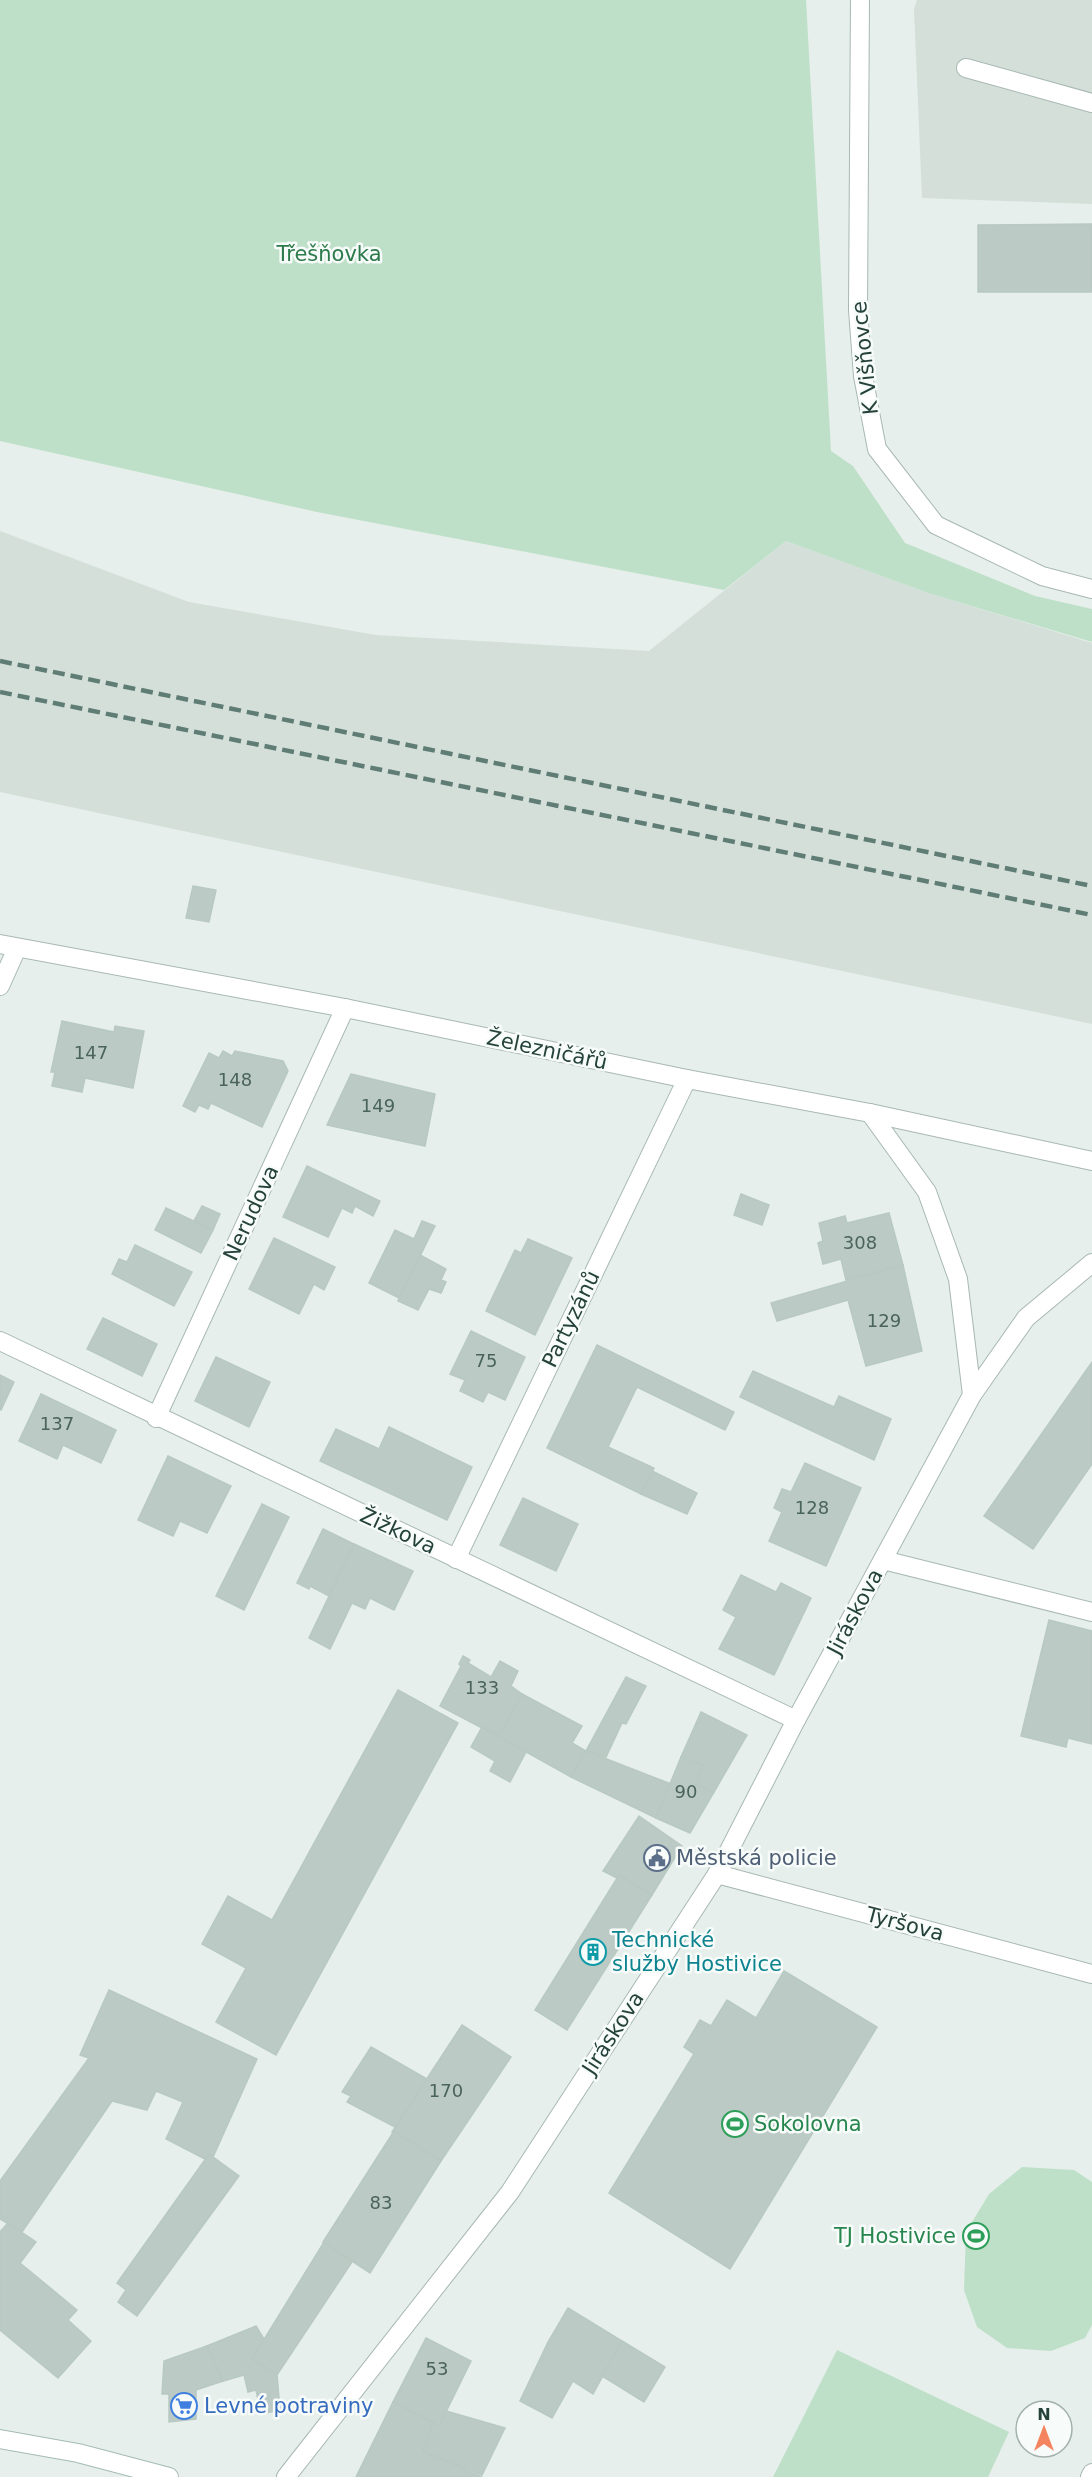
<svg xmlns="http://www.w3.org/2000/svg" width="1092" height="2477" viewBox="0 0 1092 2477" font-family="'DejaVu Sans',sans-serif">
  <rect width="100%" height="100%" fill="#e6efeb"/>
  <g fill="#d4dfda">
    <polygon points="917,0 1092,0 1092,204 922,198 914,9"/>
    <polygon points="0,531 189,602 376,635 649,651 786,541 928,593 1092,643 1092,1024 0,792"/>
  </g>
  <g fill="#bfe0c8">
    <polygon points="0,0 806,0 831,451 853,466 905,543 1035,596 1092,609 1092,642 928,593 786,541 724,590 317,512 0,441"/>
    <polygon points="1022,2167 1074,2170 1092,2182 1092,2325 1085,2338 1051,2351 1007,2348 977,2327 964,2290 966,2232 989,2194"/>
    <polygon points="837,2350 1009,2432 988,2477 773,2477"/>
  </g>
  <g fill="#bbcac4" stroke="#b8c9c2" stroke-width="1.5">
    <polygon points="1092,224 1092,292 978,292 978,225"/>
    <polygon points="193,886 216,890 209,922 186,918"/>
    <polygon points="62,1021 114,1032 115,1026 144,1031 133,1088 85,1078 82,1092 52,1086 55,1072 51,1072"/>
    <polygon points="223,1051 232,1056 235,1051 283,1061 288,1071 262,1127 211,1103 208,1109 199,1105 195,1112 183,1106 209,1053 219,1058"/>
    <polygon points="351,1074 435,1094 425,1146 327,1125"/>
    <polygon points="307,1166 380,1201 373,1216 355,1206 352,1213 342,1208 328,1237 283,1217"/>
    <polygon points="741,1194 769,1205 762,1225 734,1215"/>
    <polygon points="202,1206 220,1214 213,1230 194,1221"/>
    <polygon points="166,1208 213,1230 201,1253 155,1230"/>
    <polygon points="889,1213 903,1265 846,1280 841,1259 823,1264 818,1243 823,1241 819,1223 845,1216 847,1223"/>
    <polygon points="422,1221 435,1226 399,1298 369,1283 395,1230 414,1239"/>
    <polygon points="274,1238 335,1267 324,1290 314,1284 299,1314 249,1289"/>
    <polygon points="528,1239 572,1258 535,1335 486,1311 515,1250 521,1253"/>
    <polygon points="135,1245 192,1272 174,1306 112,1274 119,1259 127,1262"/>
    <polygon points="420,1255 446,1269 441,1280 446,1282 441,1293 429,1289 418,1310 398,1301"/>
    <polygon points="903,1265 922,1351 866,1366 848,1300 777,1321 771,1303"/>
    <polygon points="103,1318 157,1344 142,1376 87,1349"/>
    <polygon points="471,1331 525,1357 505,1400 488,1392 483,1402 460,1391 465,1380 450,1374"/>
    <polygon points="597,1345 734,1412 725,1430 637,1387 608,1447 654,1468 641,1494 547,1448"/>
    <polygon points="216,1357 270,1382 249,1427 195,1401"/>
    <polygon points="1092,1362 1092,1464 1033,1549 984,1516"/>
    <polygon points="753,1371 834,1407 839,1396 891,1419 874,1460 740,1397"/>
    <polygon points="0,1375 14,1382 1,1410 0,1409"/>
    <polygon points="41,1394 116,1430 101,1463 63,1445 57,1459 19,1441"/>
    <polygon points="389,1427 472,1467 447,1520 320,1461 336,1429 379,1449"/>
    <polygon points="168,1456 231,1486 207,1533 180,1521 173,1536 138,1520"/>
    <polygon points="805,1463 861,1488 826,1566 769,1541 782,1512 774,1508 782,1489 791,1492"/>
    <polygon points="652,1471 697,1493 687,1514 641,1494"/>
    <polygon points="523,1498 578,1524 556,1571 500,1545"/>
    <polygon points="262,1504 289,1517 244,1610 216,1596"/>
    <polygon points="323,1529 354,1544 329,1596 310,1586 309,1589 297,1583"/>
    <polygon points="354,1544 413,1571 394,1610 370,1598 365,1609 352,1603 330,1649 309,1638"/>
    <polygon points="741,1575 776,1592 781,1583 811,1598 774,1675 719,1649 736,1617 723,1610"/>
    <polygon points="1049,1620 1092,1631 1092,1744 1068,1738 1066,1747 1021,1736"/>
    <polygon points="463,1656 470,1660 468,1663 491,1677 500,1661 518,1671 511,1686 522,1694 499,1737 440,1706 461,1666 459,1664"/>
    <polygon points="626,1677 646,1686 626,1724 622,1723 606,1757 586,1751"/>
    <polygon points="398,1690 458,1723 276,2055 216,2022 246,1968 202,1944 228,1896 272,1920"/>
    <polygon points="522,1694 582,1726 572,1743 586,1751 571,1777 499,1737"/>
    <polygon points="701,1712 747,1735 714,1792 695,1784 703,1765 681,1757"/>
    <polygon points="482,1727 526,1752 510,1782 490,1771 495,1761 471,1747"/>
    <polygon points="586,1751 671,1784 656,1818 571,1777"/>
    <polygon points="681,1757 703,1765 695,1784 714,1792 690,1833 656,1818"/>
    <polygon points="639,1816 682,1846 652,1895 619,1875 617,1878 603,1871"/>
    <polygon points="619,1875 652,1895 567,2030 535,2010"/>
    <polygon points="784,1971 877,2027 730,2269 609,2193 694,2054 684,2047 700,2020 711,2026 727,2000 756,2018"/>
    <polygon points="109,1990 257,2059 213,2157 209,2154 205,2159 166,2139 183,2102 156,2091 147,2110 112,2101 22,2232 0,2219 0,2181 89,2058 80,2055"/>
    <polygon points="462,2025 511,2057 441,2161 392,2132"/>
    <polygon points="371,2047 427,2079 395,2127 347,2102 351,2096 342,2092"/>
    <polygon points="394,2131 441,2161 370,2273 323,2242"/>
    <polygon points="209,2154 239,2176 137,2316 118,2302 126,2290 117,2283"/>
    <polygon points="8,2223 36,2242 20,2263 77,2310 68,2320 91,2341 58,2378 0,2330 0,2232"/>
    <polygon points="324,2242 352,2262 277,2375 252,2359"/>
    <polygon points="568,2308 622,2341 593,2394 573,2381 552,2418 520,2401 548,2342"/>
    <polygon points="256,2326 264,2339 252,2359 277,2375 280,2410 261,2414 256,2390 248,2392 244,2375 223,2381 207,2346"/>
    <polygon points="426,2338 471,2361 439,2426 393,2402"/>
    <polygon points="622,2341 665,2367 644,2402 602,2376"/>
    <polygon points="207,2346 223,2381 196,2390 196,2419 169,2422 169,2394 162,2394 164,2361"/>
    <polygon points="393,2402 433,2422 423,2451 482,2477 356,2477"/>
    <polygon points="446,2411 505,2428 482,2475 423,2451 433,2422 439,2426"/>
  </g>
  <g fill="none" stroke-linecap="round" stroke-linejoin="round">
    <defs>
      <g id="lane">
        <polyline points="966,68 1092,103"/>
        <polyline points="883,1560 1092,1612"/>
      </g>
      <g id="street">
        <polyline points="860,0 858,310 863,376 877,449 936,525 1042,576 1092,589"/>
        <polyline points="0,944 345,1008 687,1079 870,1113 1092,1161"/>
        <polyline points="0,986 17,948"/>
        <polyline points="870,1113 927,1192 958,1279 972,1395"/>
        <polyline points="0,1341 796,1720"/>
        <polyline points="156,1418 345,1008"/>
        <polyline points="456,1559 687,1079"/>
        <polyline points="717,1874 1092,1974"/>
        <polyline points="286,2477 510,2192 717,1874 796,1720 972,1395 1026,1318 1092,1263"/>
        <polyline points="1090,2477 1092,2473"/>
      </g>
      <polyline id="secondary" points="0,2439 78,2453 169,2477"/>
    </defs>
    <use href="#lane" stroke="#a8b8b2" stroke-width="20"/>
    <use href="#street" stroke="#a8b8b2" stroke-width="20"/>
    <use href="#secondary" stroke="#a4bbb3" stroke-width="20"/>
    <use href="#lane" stroke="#fff" stroke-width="18"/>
    <use href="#street" stroke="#fff" stroke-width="18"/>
    <use href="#secondary" stroke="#fff" stroke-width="18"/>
    <g stroke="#5f7d75" stroke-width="4.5" stroke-dasharray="12 6" stroke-linecap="butt">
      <polyline points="0,661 1092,886"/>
      <polyline points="0,692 1092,915"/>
    </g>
  </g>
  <defs>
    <symbol id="civic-ring" viewBox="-11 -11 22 22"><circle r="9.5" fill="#f7fbf9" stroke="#5c6f8a" stroke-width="1.5"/><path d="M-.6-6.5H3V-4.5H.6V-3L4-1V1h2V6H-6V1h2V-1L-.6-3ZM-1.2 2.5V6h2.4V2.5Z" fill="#5c6f8a"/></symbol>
    <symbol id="building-ring" viewBox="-11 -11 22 22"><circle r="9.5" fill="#f7fbf9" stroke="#0f9aa8" stroke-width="1.5"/><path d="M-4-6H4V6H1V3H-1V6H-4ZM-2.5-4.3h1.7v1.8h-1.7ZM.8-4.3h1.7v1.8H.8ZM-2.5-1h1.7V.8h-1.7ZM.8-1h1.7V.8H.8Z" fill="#0f9aa8"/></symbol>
    <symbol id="stadium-ring" viewBox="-11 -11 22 22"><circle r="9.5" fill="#f7fbf9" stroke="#2e9e5b" stroke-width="1.5"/><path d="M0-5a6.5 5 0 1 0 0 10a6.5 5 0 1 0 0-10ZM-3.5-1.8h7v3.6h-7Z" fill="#2e9e5b"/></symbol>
    <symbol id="supermarket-ring" viewBox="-11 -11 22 22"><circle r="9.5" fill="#f7fbf9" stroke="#3f7fe0" stroke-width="1.5"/><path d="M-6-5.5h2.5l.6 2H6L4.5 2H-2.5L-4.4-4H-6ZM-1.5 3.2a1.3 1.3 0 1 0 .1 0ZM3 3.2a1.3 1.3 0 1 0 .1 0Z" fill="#3f7fe0"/></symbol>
  </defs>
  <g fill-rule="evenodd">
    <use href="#civic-ring" x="642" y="1843" width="30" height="30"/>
    <use href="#building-ring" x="578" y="1937" width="30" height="30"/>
    <use href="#stadium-ring" x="720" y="2109" width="30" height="30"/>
    <use href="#stadium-ring" x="961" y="2221" width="30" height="30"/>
    <use href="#supermarket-ring" x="169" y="2391" width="30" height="30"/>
  </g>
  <g text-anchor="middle" stroke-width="5" stroke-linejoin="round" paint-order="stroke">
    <g font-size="18" fill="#4a645c">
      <text x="91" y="1059">147</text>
      <text x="235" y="1086">148</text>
      <text x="378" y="1112">149</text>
      <text x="860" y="1249">308</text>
      <text x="884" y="1327">129</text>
      <text x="486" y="1367">75</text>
      <text x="57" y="1430">137</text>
      <text x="812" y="1514">128</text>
      <text x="482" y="1694">133</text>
      <text x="686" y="1798">90</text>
      <text x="446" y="2097">170</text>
      <text x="381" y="2209">83</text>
      <text x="437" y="2375">53</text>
    </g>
    <g font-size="21" fill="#2d7a4b" stroke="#f7fbf9">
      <text x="329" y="261">Třešňovka</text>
    </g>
    <g font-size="21" fill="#24423a" stroke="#f7fbf9">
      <text transform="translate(865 358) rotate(-96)" y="7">K Višňovce</text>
      <text transform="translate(547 1050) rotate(12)" y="7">Železničářů</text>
      <text transform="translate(251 1213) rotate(-65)" y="7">Nerudova</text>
      <text transform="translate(571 1319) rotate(-64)" y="7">Partyzánů</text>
      <text transform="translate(398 1531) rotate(25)" y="7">Žižkova</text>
      <text transform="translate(855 1612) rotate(-62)" y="7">Jiráskova</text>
      <text transform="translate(905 1924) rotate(15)" y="7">Tyršova</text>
      <text transform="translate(613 2033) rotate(-57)" y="7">Jiráskova</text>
    </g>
    <g font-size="21" fill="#4e5e75" stroke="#f7fbf9" text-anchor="start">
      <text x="676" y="1865">Městská policie</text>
    </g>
    <g font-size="21" fill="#0d838f" stroke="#f7fbf9" text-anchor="start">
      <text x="612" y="1947">Technické<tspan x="612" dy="24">služby Hostivice</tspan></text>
    </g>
    <g font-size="21" fill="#27864d" stroke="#f7fbf9" text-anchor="start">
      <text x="754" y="2131">Sokolovna</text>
      <text x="956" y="2243" text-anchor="end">TJ Hostivice</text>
    </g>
    <g font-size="21" fill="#366cbe" stroke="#f7fbf9" text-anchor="start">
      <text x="204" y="2413">Levné potraviny</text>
    </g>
  </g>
  <g transform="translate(1044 2429)"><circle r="28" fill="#f7fbf9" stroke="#a3b1ad" stroke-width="1.5"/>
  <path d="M0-4.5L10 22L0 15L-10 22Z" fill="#f4845f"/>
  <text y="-9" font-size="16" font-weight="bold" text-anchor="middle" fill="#24423a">N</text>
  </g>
</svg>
